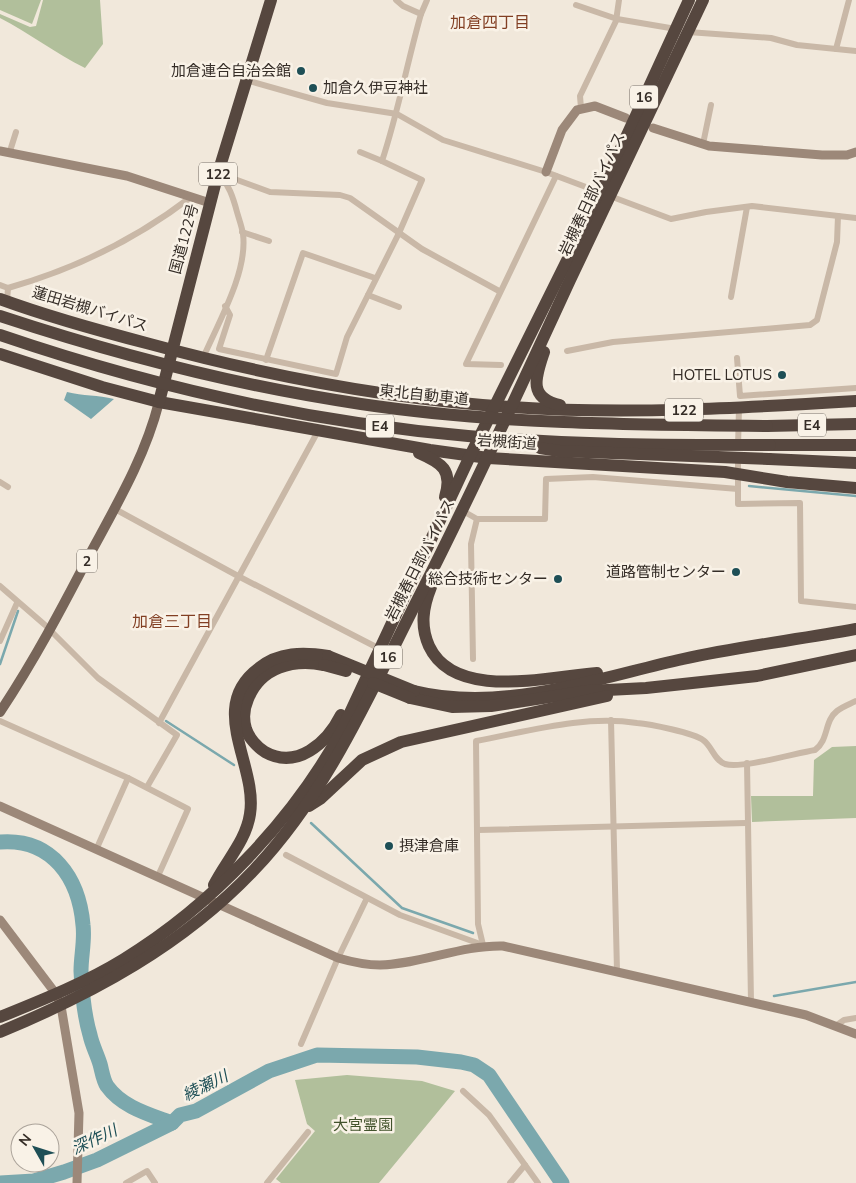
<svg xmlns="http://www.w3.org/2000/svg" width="856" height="1183" viewBox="0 0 856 1183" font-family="'Nunito Sans','Noto Sans JP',sans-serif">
  <rect width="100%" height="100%" fill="#f1e8db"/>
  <g fill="#b1bf9b">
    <polygon points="0,0 41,0 32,24 0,10"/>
    <path d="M43,0h57l3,44 -18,24c-30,-15 -56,-35 -85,-50v-4l30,13 6,-1z"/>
    <polygon points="856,746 856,818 752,822 751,796 813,796 814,760 832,747"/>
    <polygon points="347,1075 422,1081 455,1091 379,1183 281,1183 276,1179 315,1131 307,1124 295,1080"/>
  </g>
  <path fill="#7ba8ad" d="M67,392c16,4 31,3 47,7l-23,20 -27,-19z"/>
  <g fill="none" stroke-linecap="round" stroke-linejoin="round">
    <g stroke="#7ba8ad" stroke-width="2.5">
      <polyline points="749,486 856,496"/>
      <polyline points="0,664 18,611"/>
      <polyline points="166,721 234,765"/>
      <polyline points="311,823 402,908 473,933"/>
      <polyline points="774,996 856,982"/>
    </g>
    <g stroke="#7ba8ad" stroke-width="15">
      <path d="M0,842c52,-4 79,36 83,83 2,15 -2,31 -2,46 1,21 3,44 9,64 2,10 7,19 10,29 2,7 3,16 7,22 15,21 41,28 65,37"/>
      <polyline points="0,1183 34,1181 64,1172 97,1160 172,1123 180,1115 196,1111 269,1071 317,1055 417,1057 461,1062 474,1065 489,1075 562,1183"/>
    </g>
    <g stroke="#c9b8a7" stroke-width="6">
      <polyline points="576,5 617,19 676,29"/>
      <polyline points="421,14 427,0"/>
      <polyline points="688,32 771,38 797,45 856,51"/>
      <polyline points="836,49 849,0"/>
      <polyline points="246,80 327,103 397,114 443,140 546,172 671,219 706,212 752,206 856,218"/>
      <polyline points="581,108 580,96 616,21 619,0"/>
      <polyline points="703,144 711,105"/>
      <polyline points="10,151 16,132"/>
      <polyline points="360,152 382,161"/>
      <polyline points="218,173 270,192 340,195 350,198 422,249 499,291"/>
      <polyline points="242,232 269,241"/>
      <polyline points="0,285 8,288 7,301"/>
      <path d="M8,288c67,-19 127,-48 183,-91"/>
      <polyline points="368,295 399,307"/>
      <polyline points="731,297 747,207"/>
      <path d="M225,306l5,9 -11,34 117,25 11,-37 52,-104 23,-53 -40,-19c16,-48 25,-98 39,-147l-18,-8 -7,-6"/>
      <polyline points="567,351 613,342 810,325 817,320 837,242 838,216"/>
      <path d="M203,358c15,-35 45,-86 40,-124 -1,-7 -4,-15 -6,-22 -4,-15 -8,-27 -18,-38"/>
      <polyline points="737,358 740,396 856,388"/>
      <polyline points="266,360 303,253 375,278"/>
      <polyline points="501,365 466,364 556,176"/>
      <polyline points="738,447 739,408"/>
      <polyline points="738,457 738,504 800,503 801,601 856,607"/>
      <polyline points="0,482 8,487"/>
      <polyline points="115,509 238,576 380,649"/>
      <polyline points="463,511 477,519 545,519 546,479 593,477 738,489"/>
      <polyline points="0,586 45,625 98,678 177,735 147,787"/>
      <polyline points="0,641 17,603"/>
      <polyline points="473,659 471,544 477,519"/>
      <polyline points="611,720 617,971"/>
      <polyline points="0,721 128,778 188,809 158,876"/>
      <polyline points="159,723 318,431"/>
      <polyline points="747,763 751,1002"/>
      <polyline points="478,830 746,823"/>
      <polyline points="96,850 128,778"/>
      <polyline points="286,855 400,915 483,945"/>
      <path d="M483,945l-5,-21 -2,-183c54,-10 107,-26 161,-18 13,1 57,10 66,17 9,6 11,20 22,24 17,5 71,-11 90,-14 14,-10 9,-29 22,-39 5,-4 13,-7 19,-10"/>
      <polyline points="837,1025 844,1020 856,1018"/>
      <polyline points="301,1044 338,958 367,898"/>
      <polyline points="463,1091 489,1115 538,1183"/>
      <polyline points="126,1183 147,1171 155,1183"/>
      <polyline points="267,1183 308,1132"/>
      <polyline points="510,1183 525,1165"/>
    </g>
    <g stroke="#9c8879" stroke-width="9">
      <polyline points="653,128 709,146 822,155 847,155 856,152"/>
      <polyline points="0,151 127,176 210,203"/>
      <polyline points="546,172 562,130 577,110 595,106 626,118"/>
      <path d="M0,806l338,152c14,4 28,7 42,7 42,-1 81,-20 123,-19l303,69 50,19"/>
      <polyline points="0,920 56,994 61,1006 79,1113 77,1183"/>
    </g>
    <path stroke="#776559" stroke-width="10" d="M0,712c34,-51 62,-104 90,-158 27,-50 55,-97 69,-152"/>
    <g stroke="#56473f" stroke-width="12">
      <path d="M0,299c49,18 100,32 150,45 118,32 239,55 361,63 115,8 230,1 345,-6"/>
      <path d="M544,352c-8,24 -17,46 16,53"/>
      <polyline points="0,354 102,387 159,402 430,450 488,458 725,472 787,482 856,488"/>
      <polyline points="159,402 218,173 271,0"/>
      <polyline points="767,426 856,424"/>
      <polyline points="770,445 856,445"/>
      <path d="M419,453c23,10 34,17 26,44"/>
      <polyline points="769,459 856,463"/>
      <path d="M431,587c-8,20 -11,39 -2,59 26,56 121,30 168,27"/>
      <path d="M324,665c-31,-6 -63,2 -76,34 -4,9 -5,20 -2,30 3,9 11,18 19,23 32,18 62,-9 76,-37"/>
      <path d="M414,691c89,22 183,-13 269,-32 58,-13 115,-19 173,-30"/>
      <polyline points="410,698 452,707 491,706 588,691 646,688 757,676 856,655"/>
      <polyline points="309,806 320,799 362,760 401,742 607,696"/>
      <path d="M214,885c12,-24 32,-44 36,-71 8,-49 -44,-107 9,-146 20,-16 44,-16 69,-12"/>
      <path d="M0,1017c42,-17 85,-34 124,-58 87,-53 170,-140 218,-229l128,-274 130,-262 89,-194"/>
      <path d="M0,1032c94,-39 183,-87 254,-162 76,-80 119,-184 169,-281 52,-102 99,-205 147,-309 44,-93 89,-186 133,-280"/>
    </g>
    <g stroke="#56473f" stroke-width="12">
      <path d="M0,316c118,39 238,70 361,88 134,20 271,21 406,22"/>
      <path d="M0,335c152,52 308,87 468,101 100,9 202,9 302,9"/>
      <polyline points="540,448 559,451 769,459"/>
      <polyline points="328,656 414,691"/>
      <polyline points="324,665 346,671"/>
      <polyline points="373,683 410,698"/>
    </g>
  </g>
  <g fill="#1e4f56" stroke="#f9f2e7" stroke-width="2">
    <circle cx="301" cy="71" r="5"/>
    <circle cx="313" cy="88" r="5"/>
    <circle cx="782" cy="375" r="5"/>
    <circle cx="736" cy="572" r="5"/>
    <circle cx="558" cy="579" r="5"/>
    <circle cx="389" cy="846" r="5"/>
  </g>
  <g text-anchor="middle" stroke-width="5" stroke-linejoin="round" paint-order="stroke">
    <g fill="#f9f2e7" stroke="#706861" stroke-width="1">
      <rect x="630" y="85.5" width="28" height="23" rx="4"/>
      <rect x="199" y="162.5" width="38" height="23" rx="4"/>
      <rect x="665" y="398.5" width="38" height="23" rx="4"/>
      <rect x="798" y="413.5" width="28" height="23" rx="4"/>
      <rect x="366" y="414.5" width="28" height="23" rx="4"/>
      <rect x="77" y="549.5" width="20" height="23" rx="4"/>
      <rect x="374" y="645.5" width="28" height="23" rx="4"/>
    </g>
    <g font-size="14" font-weight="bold" fill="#352d27">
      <text x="644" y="102">16</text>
      <text x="218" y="179">122</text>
      <text x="684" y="415">122</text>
      <text x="812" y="430">E4</text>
      <text x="380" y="431">E4</text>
      <text x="87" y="566">2</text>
      <text x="388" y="662">16</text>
    </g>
    <g font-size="15" fill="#352d27" stroke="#f9f2e7" text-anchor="end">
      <text x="291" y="76">加倉連合自治会館</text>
      <text x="323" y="93" text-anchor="start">加倉久伊豆神社</text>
      <text x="772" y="380">HOTEL LOTUS</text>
      <text x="726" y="577">道路管制センター</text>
      <text x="548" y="584">総合技術センター</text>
      <text x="399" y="851" text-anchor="start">摂津倉庫</text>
    </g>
    <g font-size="15" fill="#352d27" stroke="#f9f2e7">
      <text transform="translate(592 194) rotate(-65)" y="5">岩槻春日部バイパス</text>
      <text transform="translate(184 239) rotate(-75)" y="5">国道122号</text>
      <text transform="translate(90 309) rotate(17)" y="5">蓮田岩槻バイパス</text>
      <text transform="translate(424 395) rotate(6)" y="5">東北自動車道</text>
      <text transform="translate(507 442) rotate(4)" y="5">岩槻街道</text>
      <text transform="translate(420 560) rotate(-63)" y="5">岩槻春日部バイパス</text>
    </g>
    <g font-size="15" fill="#42532c" stroke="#f9f2e7">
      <text x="363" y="1130">大宮霊園</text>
    </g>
    <g font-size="16" fill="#823f23" stroke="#f9f2e7">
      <text x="490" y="28">加倉四丁目</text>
      <text x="172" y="627">加倉三丁目</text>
    </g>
    <g font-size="16" font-style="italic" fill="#1e4f56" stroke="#f9f2e7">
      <text transform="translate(205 1085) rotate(-26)" y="6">綾瀬川</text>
      <text transform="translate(94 1139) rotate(-25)" y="6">深作川</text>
    </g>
  </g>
  <g transform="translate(35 1148) rotate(309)"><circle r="24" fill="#f9f2e7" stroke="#aba39a"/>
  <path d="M0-4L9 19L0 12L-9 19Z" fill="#1e4f56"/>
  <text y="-8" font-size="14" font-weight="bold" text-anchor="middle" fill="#352d27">N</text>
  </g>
</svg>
